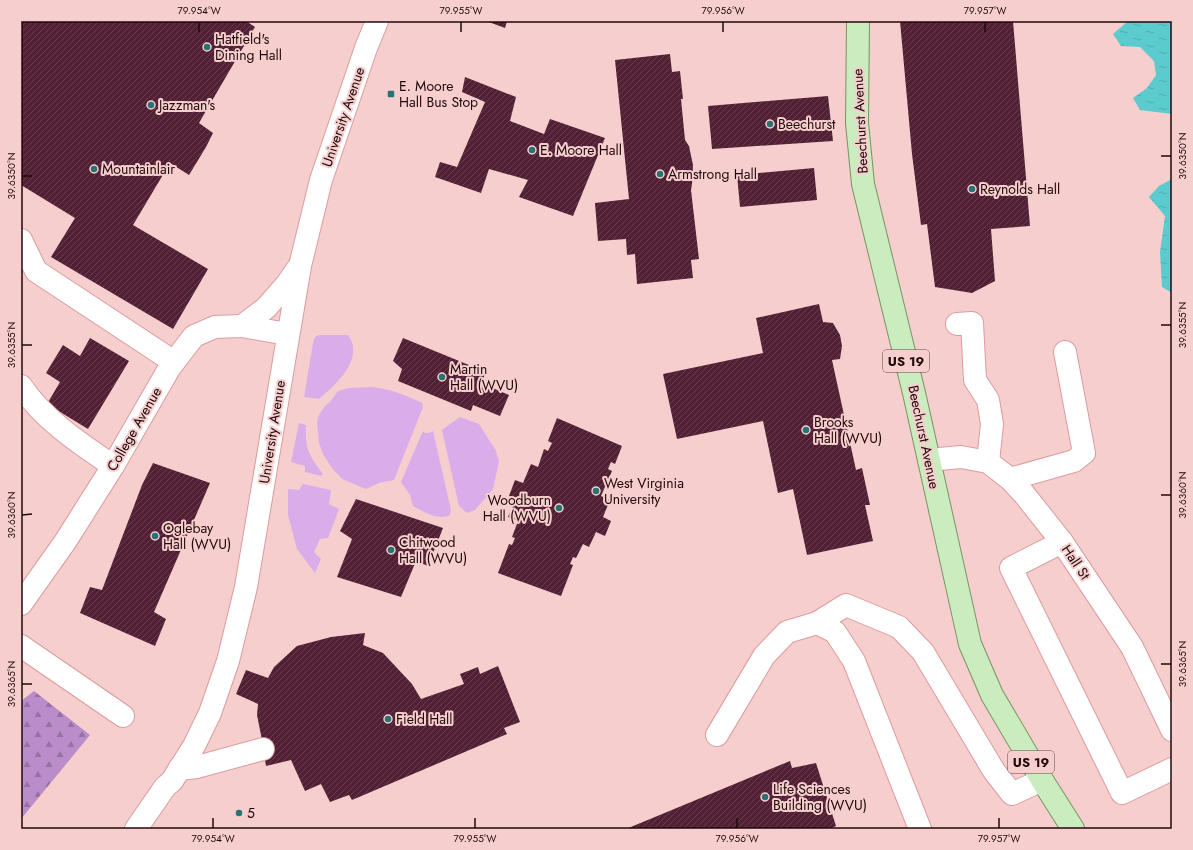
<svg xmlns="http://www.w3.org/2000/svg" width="1193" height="850" viewBox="0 0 1193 850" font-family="Jost,sans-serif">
  <defs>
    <pattern id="forest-firs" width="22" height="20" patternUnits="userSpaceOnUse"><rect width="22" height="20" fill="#ba8cca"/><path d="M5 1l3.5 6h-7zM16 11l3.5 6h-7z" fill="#9771a2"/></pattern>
    <pattern id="water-ripples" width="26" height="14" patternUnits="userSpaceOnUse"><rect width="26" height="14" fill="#5ccbce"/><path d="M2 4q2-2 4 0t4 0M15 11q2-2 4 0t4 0" fill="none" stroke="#50adb0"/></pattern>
    <pattern id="building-hatch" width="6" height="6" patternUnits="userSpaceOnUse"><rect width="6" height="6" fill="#522034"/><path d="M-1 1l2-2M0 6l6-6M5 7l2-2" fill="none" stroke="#673e4e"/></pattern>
  </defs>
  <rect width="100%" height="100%" fill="#f6cece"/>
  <g fill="#daadea">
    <path d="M319,335h29c2,3 5,8 5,11 3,21 -20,41 -34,53l-15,-2 9,-54 2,-6z"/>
    <path d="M372,387c18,2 34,8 50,16l1,4 -29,73 -15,3 -13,6 -24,-10 -10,-11 -9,-14 -4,-11 -2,-21 2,-7 5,-8 6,-5 8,-11 11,-3z"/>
    <polygon points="460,417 479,424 496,451 499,462 493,489 475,510 467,513 459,506 442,430"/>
    <path d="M299,423l7,2c-1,25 3,30 17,49l-2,2 -16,-4v-6l-14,-4z"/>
    <path d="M423,431l2,2h4l4,-2 18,79 -1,5c-11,6 -26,-3 -37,-9l-3,-11 -9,-13z"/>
    <polygon points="303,484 331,490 329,504 339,509 328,538 320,539 314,552 321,559 315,573 297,549 288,515 288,489 299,490"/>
  </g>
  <polygon fill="url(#forest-firs)" points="34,691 90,735 21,819 21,701"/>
  <g fill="url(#water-ripples)">
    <polygon points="1128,21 1172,21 1172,114 1140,110 1133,98 1147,88 1156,75 1154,61 1140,47 1121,46 1113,34"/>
    <polygon points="1172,179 1172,293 1162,287 1160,252 1165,216 1149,197 1159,186"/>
  </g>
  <g fill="url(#building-hatch)">
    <polygon points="21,21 246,21 255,27 199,123 213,133 206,147 189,175 170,163 133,225 208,269 173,329 51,257 75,218 21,185"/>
    <polygon points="486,21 507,21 505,28"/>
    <polygon points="900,21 1013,21 1030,226 991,229 995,281 972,293 935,287 927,224 921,225 912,154"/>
    <polygon points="670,54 672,72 680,71 683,99 681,99 685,140 689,146 693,165 692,184 691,190 699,259 691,260 693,278 637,284 635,254 627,255 626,239 598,241 595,203 629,199 615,60"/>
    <polygon points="465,77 516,97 510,121 544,134 550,119 605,138 573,216 519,197 528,180 489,169 481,193 435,177 440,162 457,167 485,102 462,92"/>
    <polygon points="828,96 833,141 712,149 708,106"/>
    <polygon points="814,168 817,200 740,207 737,175"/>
    <polygon points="819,304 823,322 833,323 840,335 842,346 840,359 832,360 856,470 862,468 870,505 865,505 873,541 807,555 793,489 778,493 763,421 677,439 663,374 763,353 756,318"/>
    <polygon points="90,338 129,361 88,429 47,404 60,382 46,373 63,345 80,356"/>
    <polygon points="403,338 486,372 481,383 509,395 500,416 473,405 471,411 398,381 402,369 393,361"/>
    <polygon points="557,418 622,446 615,464 611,462 608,469 612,471 601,496 610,500 603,517 611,521 605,536 596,532 589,547 583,544 576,558 573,557 570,564 573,565 561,596 498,573 509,544 512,545 515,538 512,537 518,521 508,517 516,499 509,496 515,480 523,483 531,464 538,467 544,449 548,451 552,443 548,441"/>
    <polygon points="153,463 210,483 154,612 166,619 155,646 80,613 90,587 102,590 142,485"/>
    <polygon points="356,499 443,528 428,566 416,561 401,597 337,577 352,539 340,531"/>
    <polygon points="365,633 363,645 383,653 412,684 421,699 464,684 460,674 478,667 480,674 498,666 520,722 504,728 507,734 352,800 349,795 330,802 321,784 305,791 291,760 266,766 261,735 257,715 258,704 236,694 246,670 268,678 274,667 297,646 331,637"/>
    <polygon points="790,761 792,768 816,763 836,826 829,829 626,829"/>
  </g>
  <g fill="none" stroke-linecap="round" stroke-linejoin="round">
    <defs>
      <g id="minor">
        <polyline points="21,240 36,271 174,362"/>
        <polyline points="957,324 972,323 975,380 988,400 992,424 988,462"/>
        <polyline points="242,326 266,308 287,284 298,268"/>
        <path d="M21,386c23,34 58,57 92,80"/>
        <polyline points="929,460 961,457 988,462 1010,479 1024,494 1062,542 1132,647 1172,730"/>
        <polyline points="1010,479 1074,461 1084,453 1065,352"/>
        <polyline points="1062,542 1011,568 1122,793 1172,769"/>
        <polyline points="21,604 65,542 113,466 170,367 194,336 215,327 242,326 270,331 288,334"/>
        <polyline points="817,623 846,605 899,627 923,652 994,771 1012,794 1042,780"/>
        <polyline points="21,646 123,716"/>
        <polyline points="717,735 764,656 787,632 817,623 835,632 854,661 920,829"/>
        <polyline points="179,769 197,767 263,749"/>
        <polyline points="136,829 165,787 172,781 194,746 210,713 228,661 246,587 300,266 321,180 366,48 377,21"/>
      </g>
      <polyline id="major" points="858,21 857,123 863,184 914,393 970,644 992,695 1042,780 1073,829"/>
    </defs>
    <use href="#minor" stroke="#dd9c9e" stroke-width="24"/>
    <use href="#major" stroke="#789463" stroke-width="24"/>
    <use href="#minor" stroke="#fff" stroke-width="22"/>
    <use href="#major" stroke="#caecbe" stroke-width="22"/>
  </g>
  <path fill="none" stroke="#20090b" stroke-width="1.5" d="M199,22v10M461,22v10M723,22v10M985,22v10M1161,156h10M22,176h10M1161,325h10M22,345h10M1161,495h10M22,515l10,-1M1161,664h10M22,684h10M213,818v10M475,818v10M737,818v10M999,818v10"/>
  <g fill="#287274" stroke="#f6cece" stroke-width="1.5">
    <circle cx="207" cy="47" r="4"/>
    <rect x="387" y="90" width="8" height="8" rx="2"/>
    <circle cx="151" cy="105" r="4"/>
    <circle cx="770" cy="124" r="4"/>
    <circle cx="532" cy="150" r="4"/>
    <circle cx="94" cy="169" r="4"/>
    <circle cx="660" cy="174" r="4"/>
    <circle cx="972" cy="189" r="4"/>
    <circle cx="442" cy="377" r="4"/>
    <circle cx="806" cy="430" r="4"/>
    <circle cx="596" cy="491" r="4"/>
    <circle cx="559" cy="508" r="4"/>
    <circle cx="155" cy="536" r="4"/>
    <circle cx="391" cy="550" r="4"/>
    <circle cx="388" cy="719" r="4"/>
    <circle cx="765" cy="797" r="4"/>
    <circle cx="239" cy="813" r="4"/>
  </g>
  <g text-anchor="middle" stroke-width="4" stroke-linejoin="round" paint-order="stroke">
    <g fill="#f6cece" stroke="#604446" stroke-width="1">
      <rect x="883" y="350" width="46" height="22" rx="3"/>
      <rect x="1008" y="751" width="46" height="22" rx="3"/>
    </g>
    <g font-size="13" font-weight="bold" fill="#20090b">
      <text x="906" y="366">US 19</text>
      <text x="1031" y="767">US 19</text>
    </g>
    <g font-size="14" fill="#20090b" stroke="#f6cece" text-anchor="start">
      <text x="215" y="44">Hatfield's<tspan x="215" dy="16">Dining Hall</tspan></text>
      <text x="399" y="91">E. Moore<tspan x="399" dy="16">Hall Bus Stop</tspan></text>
      <text x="159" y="110">Jazzman's</text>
      <text x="778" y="129">Beechurst</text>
      <text x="540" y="155">E. Moore Hall</text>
      <text x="102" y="174">Mountainlair</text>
      <text x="668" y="179">Armstrong Hall</text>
      <text x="980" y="194">Reynolds Hall</text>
      <text x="450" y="374">Martin<tspan x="450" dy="16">Hall (WVU)</tspan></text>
      <text x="814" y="427">Brooks<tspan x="814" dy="16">Hall (WVU)</tspan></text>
      <text x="604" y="488">West Virginia<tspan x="604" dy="16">University</tspan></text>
      <text x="551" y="505" text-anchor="end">Woodburn<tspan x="551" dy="16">Hall (WVU)</tspan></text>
      <text x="163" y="533">Oglebay<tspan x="163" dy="16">Hall (WVU)</tspan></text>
      <text x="399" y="547">Chitwood<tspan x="399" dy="16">Hall (WVU)</tspan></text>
      <text x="396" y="724">Field Hall</text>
      <text x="773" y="794">Life Sciences<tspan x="773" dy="16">Building (WVU)</tspan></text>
      <text x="247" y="818">5</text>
    </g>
    <g font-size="14" fill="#20090b" stroke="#f6cece">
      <text transform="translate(343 117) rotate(-71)" y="5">University Avenue</text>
      <text transform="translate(860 121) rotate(-93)" y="5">Beechurst Avenue</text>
      <text transform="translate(134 429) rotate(-60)" y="5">College Avenue</text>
      <text transform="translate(272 432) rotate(-81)" y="5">University Avenue</text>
      <text transform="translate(924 437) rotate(78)" y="5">Beechurst Avenue</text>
      <text transform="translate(1076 562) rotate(56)" y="5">Hall St</text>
    </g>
  </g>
  <rect width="1193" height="850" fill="none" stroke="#f6cece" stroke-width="44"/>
  <rect x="22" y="22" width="1149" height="806" fill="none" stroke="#20090b" stroke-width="1.5"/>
  <g font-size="10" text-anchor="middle" fill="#20090b">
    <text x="199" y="14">79.954°W</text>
    <text x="461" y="14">79.955°W</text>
    <text x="723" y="14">79.956°W</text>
    <text x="985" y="14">79.957°W</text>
    <text transform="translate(1182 156) rotate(-90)" y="4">39.6350°N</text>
    <text transform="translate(11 176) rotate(-90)" y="4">39.6350°N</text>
    <text transform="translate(1182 325) rotate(-90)" y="4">39.6355°N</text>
    <text transform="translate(11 345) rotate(-90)" y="4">39.6355°N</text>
    <text transform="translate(1182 495) rotate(-90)" y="4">39.6360°N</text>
    <text transform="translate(11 515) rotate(-90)" y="4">39.6360°N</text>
    <text transform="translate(1182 664) rotate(-90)" y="4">39.6365°N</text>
    <text transform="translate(11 684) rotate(-90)" y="4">39.6365°N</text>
    <text x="213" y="842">79.954°W</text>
    <text x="475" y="842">79.955°W</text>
    <text x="737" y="842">79.956°W</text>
    <text x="999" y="842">79.957°W</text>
  </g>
</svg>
